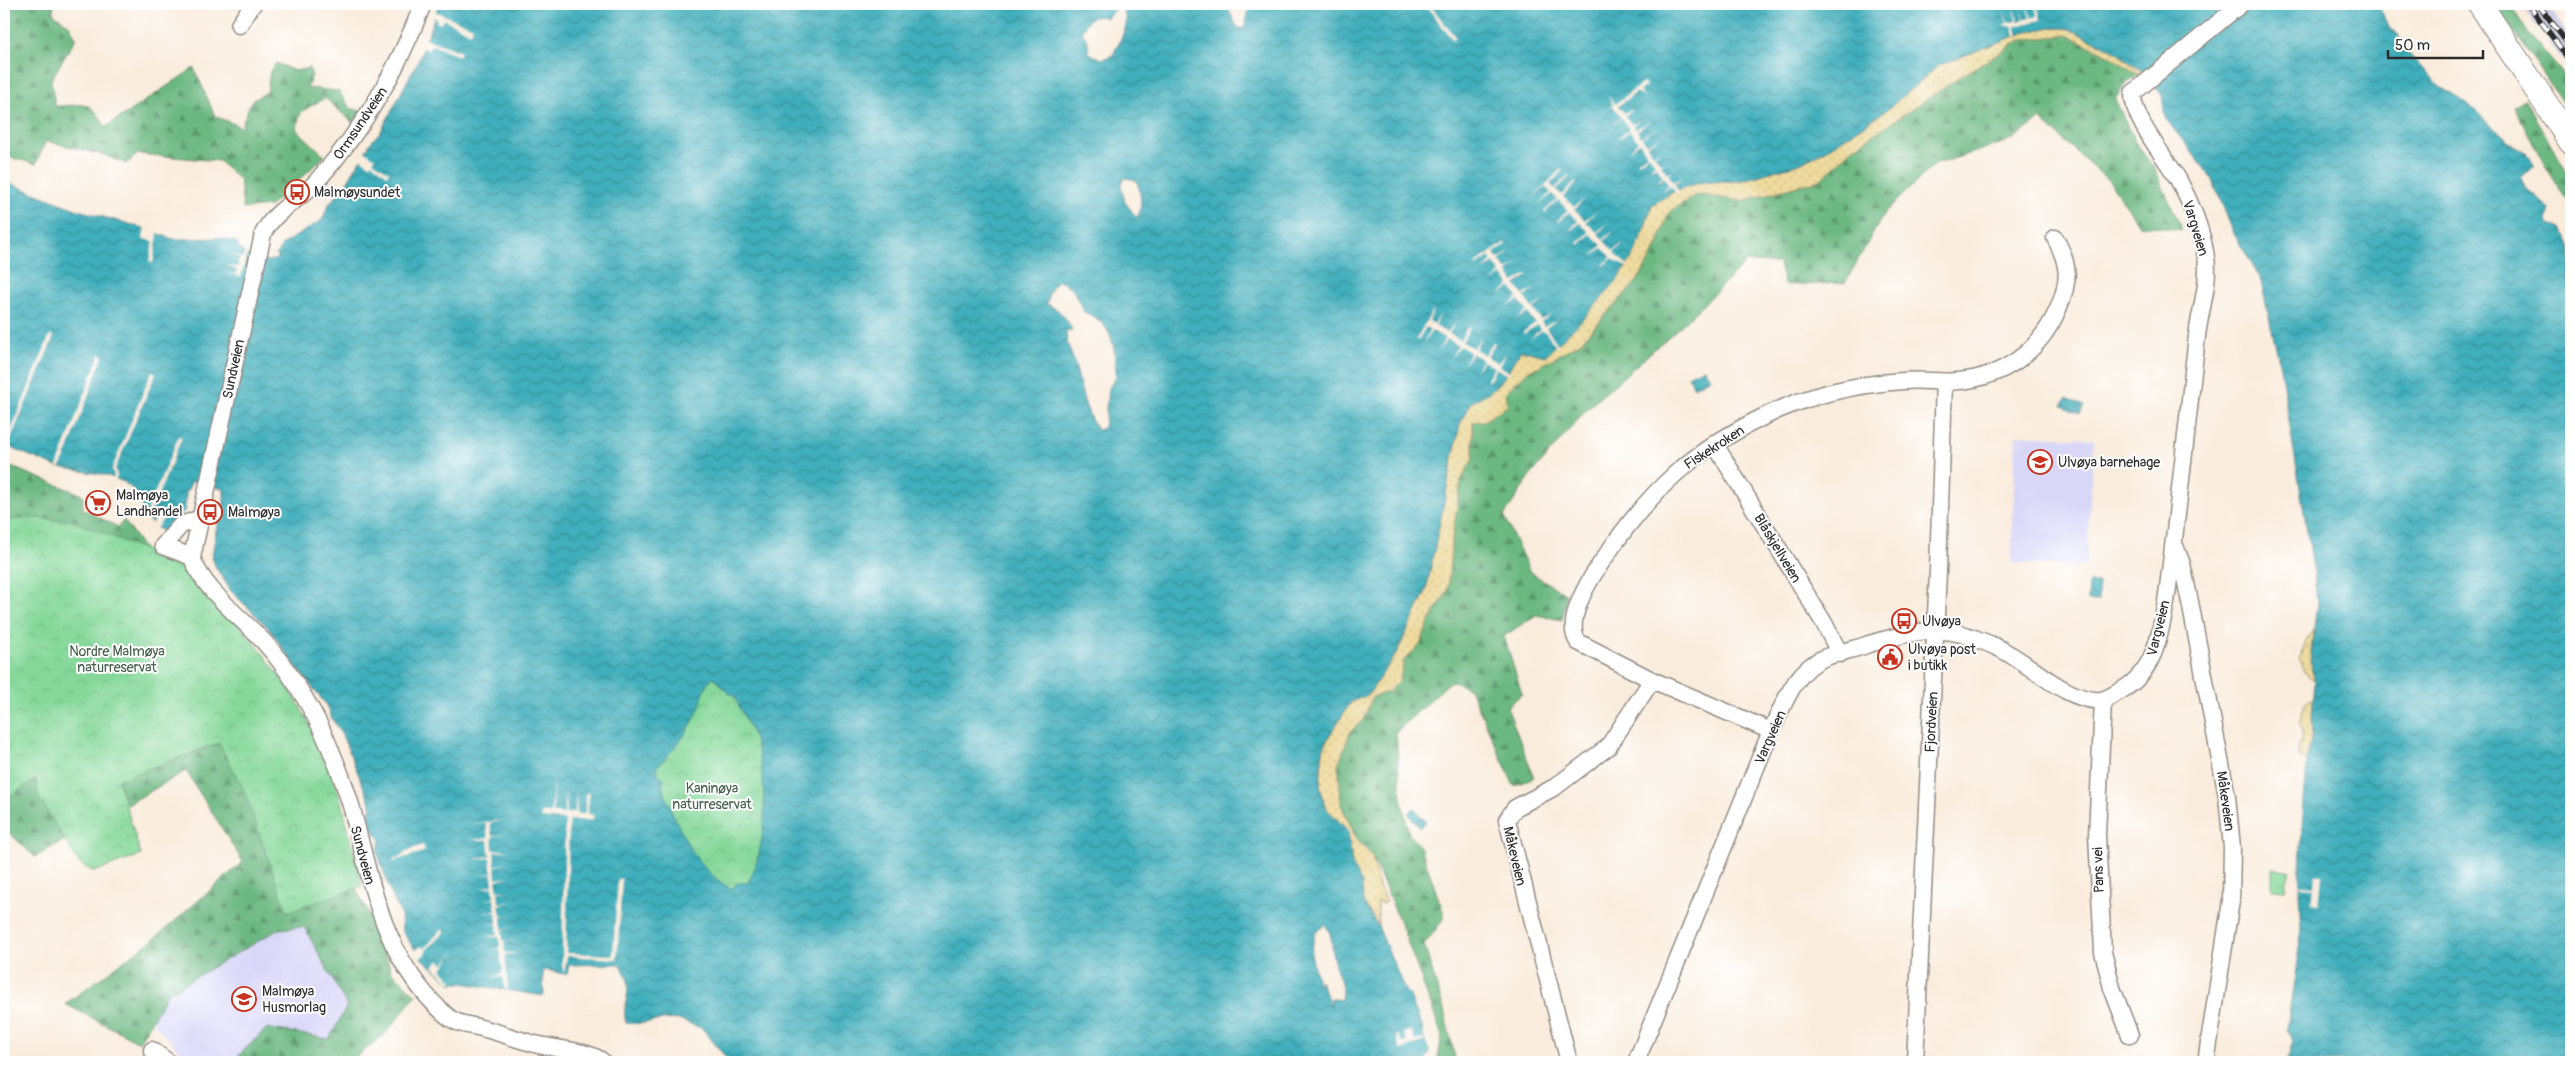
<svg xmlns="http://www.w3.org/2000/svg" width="2575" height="1066" viewBox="0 0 2575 1066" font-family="Pangolin,sans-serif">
  <defs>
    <pattern id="forest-firs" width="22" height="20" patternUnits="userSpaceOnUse" patternTransform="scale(1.25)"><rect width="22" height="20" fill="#6cb882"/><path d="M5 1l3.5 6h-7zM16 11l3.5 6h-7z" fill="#59966b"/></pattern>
    <pattern id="sand-dots" width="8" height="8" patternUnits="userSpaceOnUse" patternTransform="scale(1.25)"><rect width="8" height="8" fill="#eeda9e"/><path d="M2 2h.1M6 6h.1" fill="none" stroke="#cb8" stroke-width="1.8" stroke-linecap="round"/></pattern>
    <pattern id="park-crowns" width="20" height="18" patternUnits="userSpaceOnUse" patternTransform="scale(1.25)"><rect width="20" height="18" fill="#85d89a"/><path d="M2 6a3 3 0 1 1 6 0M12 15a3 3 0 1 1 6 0" fill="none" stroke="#73ba85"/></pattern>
    <pattern id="water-waves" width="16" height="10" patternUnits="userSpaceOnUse" patternTransform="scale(1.25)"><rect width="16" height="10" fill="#3faebb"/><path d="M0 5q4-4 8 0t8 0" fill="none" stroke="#358e98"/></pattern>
  </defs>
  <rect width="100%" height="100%" fill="#fff"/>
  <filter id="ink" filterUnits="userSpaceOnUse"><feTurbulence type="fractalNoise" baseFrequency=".02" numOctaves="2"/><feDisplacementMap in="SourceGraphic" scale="10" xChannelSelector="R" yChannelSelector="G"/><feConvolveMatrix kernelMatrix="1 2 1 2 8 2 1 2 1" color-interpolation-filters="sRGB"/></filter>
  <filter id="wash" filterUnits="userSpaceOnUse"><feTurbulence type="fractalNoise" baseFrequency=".0096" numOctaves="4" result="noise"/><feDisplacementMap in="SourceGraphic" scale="20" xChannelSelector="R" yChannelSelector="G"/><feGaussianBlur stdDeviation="1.12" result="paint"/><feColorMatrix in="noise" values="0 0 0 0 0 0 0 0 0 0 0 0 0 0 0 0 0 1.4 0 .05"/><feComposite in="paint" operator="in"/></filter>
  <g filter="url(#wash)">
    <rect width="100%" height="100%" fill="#f9ecdc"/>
    <g fill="#d9d7f8">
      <polygon points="2016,435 2094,439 2086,566 2011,563"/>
      <polygon points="297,914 397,1014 342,1062 212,1062 184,1056 151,1020 177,971"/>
    </g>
    <polygon fill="#c0c2dd" points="2520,4 2547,4 2571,37 2571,70"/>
    <g fill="url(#forest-firs)" stroke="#4c7256">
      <path d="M4,4h50l-1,9 16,12 7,13 -25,42 4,26c31,0 33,-9 51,21l88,-59 21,48 26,11 10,-26 16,-9 3,-21 6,-8 19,8 14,-3 3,8 -5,12 32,3 11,17 11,3 -7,13 -29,-26 -24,14 -5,17 29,27 -55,50 -27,3 -3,-29 -21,-19 -81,-7 -12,10 -22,-9 -58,-14 -10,23 -32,-8z"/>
      <polygon points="2495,4 2510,4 2528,33 2571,83 2571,115"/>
      <polygon points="2068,35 2108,55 2139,75 2127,82 2115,99 2135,142 2155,169 2182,230 2139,225 2110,182 2040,119 2012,140 1934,165 1885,212 1845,283 1784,285 1779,263 1746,262 1685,322 1586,410 1531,475 1504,516 1530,572 1567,595 1562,620 1536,615 1504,636 1522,694 1507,707 1534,777 1514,786 1470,689 1451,681 1396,732 1401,798 1409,834 1421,848 1445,917 1424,945 1443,1006 1456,1062 1437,1062 1442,1036 1402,927 1372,856 1357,840 1341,805 1338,765 1350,732 1363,720 1372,697 1388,692 1399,681 1404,660 1420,645 1428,624 1448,590 1451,544 1461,480 1473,458 1473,421 1529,370 1540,366 1580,343 1638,280 1657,246 1669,212 1697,194 1742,201 1820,180 1853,148 1960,77 2020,40"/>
      <polygon points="2524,99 2571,178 2571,217 2568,202 2543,162 2514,106"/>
      <polygon points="4,464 83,495 83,509 118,527 124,520 352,855 357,891 375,925 391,971 416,995 387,1032 350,1062 232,1062 267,1028 329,1039 347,1006 304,927 279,929 168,993 139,1042 65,1004 154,939 243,862 186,771 35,857 4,828"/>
    </g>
    <g fill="url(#sand-dots)" stroke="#8c8264">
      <polygon points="2051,27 2070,29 2112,49 2142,73 2139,75 2108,55 2068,35 2020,40 1960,77 1853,148 1820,180 1742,201 1697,194 1669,212 1657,246 1638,280 1579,343 1540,366 1529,370 1505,393 1508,405 1484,421 1473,422 1473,458 1461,480 1451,544 1448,590 1428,624 1420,645 1404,660 1399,681 1388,692 1372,697 1363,720 1350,732 1338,765 1341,805 1357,840 1372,856 1379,887 1386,901 1383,904 1378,901 1378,926 1361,898 1363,893 1359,879 1353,871 1348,831 1325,807 1320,785 1323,750 1329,736 1351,702 1368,695 1397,652 1426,591 1460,424 1470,403 1488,393 1502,380 1521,350 1638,246 1652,205 1676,190 1702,182 1740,181 1795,165 1826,150 1888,109 1939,65 2023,33"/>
      <polygon points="2313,630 2310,663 2315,681 2305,673 2299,660 2308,637"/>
      <polygon points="2314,698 2313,735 2308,761 2299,758 2298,746 2303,735 2299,724 2305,703"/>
    </g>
    <g fill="url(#park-crowns)" stroke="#588262">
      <polygon points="33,518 73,521 189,567 258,647 291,691 318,739 331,767 342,804 362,886 287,912 244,790 219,743 118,780 141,855 94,872 80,864 39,798 36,779 4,800 4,525 7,520"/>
      <polygon points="628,642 810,651 766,984 608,706"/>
      <polygon points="2272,869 2290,870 2285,890 2272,889"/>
    </g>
    <g fill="url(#water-waves)" stroke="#356c73" fill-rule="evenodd">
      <path d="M439,4h680l-12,14c-14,-5 -20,1 -25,14l6,10 1,11 13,6 11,-4 10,-21 3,-15 -5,-15h105l11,23 7,2 6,-25h1128l12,25 8,5 3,12 39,41 27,16 40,37 19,12 8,16 -14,9 6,11 25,22 -4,11 2,4 10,3 12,17v817h-284l6,-22 -6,-12 14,-94 -2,-42 3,-65 6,-77 5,-15 -1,-19 3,-35 -5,-18 7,-60 -3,-30 -35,-212 -19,-83 -26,-44 -23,-57 -46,-59 -3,-23 -22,-26 -28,-20 -42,-20 -19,-2 -28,6 -84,32 -51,44 -62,41 -31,15 -56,16 -37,1 -26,8 -24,15c-5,13 -8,28 -14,41 -17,38 -62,80 -93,110l-24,-6 -19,30 -14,13 -18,10 -10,21 -34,167 -29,61 -29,43 -17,7 -22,34 -6,14 -2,17 -1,18 5,22 23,24 4,33 10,20 1,19 15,23 29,69 2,-1 14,35v7l7,17 -6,9h-695l-27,-34c-8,-2 -15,-6 -23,-8 -18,-3 -35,6 -53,3 -6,-21 12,-38 -7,-59l-50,1 -2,9h-3l-18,-4 -3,2 1,24 -83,-13h-10l-30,-25 -19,-27 -1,-17 -9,-18 -15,-45 4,-11c-8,-8 -16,-22 -9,-33l-30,-72 -11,-18 -3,-10 -33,-41 -26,-37 -38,-38 -15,-23 -4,-11 6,-40 6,-14v-14l-32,-8 -6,12 -1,17 -20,24 -18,-15 -11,-27 -12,-10 -18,-7 -49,-8 -53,-22v-264l74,29 62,17 33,12 48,-1 15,4c4,14 29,22 42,17l-2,-4 7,-11 39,-24 7,-16 14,-15 28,-47 10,-11 40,-76zM1125,178l11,2c5,12 7,27 1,38l-12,-16 -4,-17zM1057,280l15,8 12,24c30,11 31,36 32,65l-8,12 -4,39 -7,2c-13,-21 -16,-42 -22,-66 -4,-12 -9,-21 -9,-33l6,-1c-5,-12 -13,-21 -25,-26l2,-11zM714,677l14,16 6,2c6,16 17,32 22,49 11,42 13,99 -8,139h-11l-5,6c-37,-19 -52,-58 -67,-95l-3,-8 2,-8 -6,-4 -2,-6c17,-18 34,-36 43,-60 4,-9 5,-27 15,-31zM1325,925c9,10 6,25 9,37 3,11 12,26 6,38l-9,-2v8l-11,-26v6l-2,-3 -7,-29 4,-21z"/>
      <polygon points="1704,368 1710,378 1694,387 1688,376"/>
      <polygon points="2066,398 2084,406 2080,414 2062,406"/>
      <polygon points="2089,583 2099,583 2098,601 2088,601"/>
      <polygon points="1414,808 1426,822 1420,828 1408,813"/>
    </g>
    <g fill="#f9ecdc">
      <polygon points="1425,4 1429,4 1456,38 1453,40"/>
      <polygon points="2026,4 2032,18 2038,16 2035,4 2037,4 2041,20 2015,26 2018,36 2015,36 2013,27 2003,25 2007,23 2003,9 2008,23 2016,21 2014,6 2018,21 2023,20 2020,5 2024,20 2030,18"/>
      <polygon points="434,11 473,27 471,33 443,19 441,24 436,22 437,19 431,17"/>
      <polygon points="424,38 461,52 459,56 432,45 428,50 421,47"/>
      <polygon points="1643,83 1646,86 1639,91 1645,99 1637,92 1618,106 1624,113 1633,109 1625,116 1631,124 1641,120 1633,125 1636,129 1651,120 1637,131 1641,137 1657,127 1642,138 1647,144 1663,134 1647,146 1653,154 1661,149 1654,155 1661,164 1669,159 1661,165 1667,173 1675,169 1668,174 1673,182 1682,178 1674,184 1679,192 1676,193 1671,186 1662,191 1669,185 1664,177 1657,183 1663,176 1656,166 1648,170 1655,164 1649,155 1638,163 1637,162 1647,154 1640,143 1629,151 1638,141 1630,131 1620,138 1619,137 1629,129 1622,118 1610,125 1621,117 1613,106 1601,113 1613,105 1608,96 1615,104"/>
      <polygon points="365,151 375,158 373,161 389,172 387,175 372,163 370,165 360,158"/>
      <polygon points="1561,169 1562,171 1550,184 1555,189 1568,175 1569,177 1556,190 1562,195 1575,182 1576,184 1563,197 1574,207 1585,198 1574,210 1585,220 1597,210 1586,222 1597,232 1608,223 1598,234 1603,239 1615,230 1604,241 1613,251 1625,241 1614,253 1628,266 1627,268 1612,258 1601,268 1611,256 1602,248 1591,257 1602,245 1590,234 1579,245 1578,243 1589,232 1580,223 1568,232 1578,221 1569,212 1558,222 1557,221 1568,210 1558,200 1545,213 1544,212 1557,199 1552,194 1538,205 1551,192 1545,187 1531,200"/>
      <polygon points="145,226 157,230 158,234 153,263 149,262 154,241 143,239"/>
      <polygon points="1504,243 1506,244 1494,253 1498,259 1511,251 1499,261 1506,270 1519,263 1507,272 1514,282 1527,274 1528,275 1515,285 1523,295 1536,288 1524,297 1532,308 1545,300 1533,309 1541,320 1553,313 1541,322 1544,326 1558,319 1546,328 1559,346 1557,348 1545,331 1541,331 1529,340 1540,329 1537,325 1524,334 1523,332 1535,323 1528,313 1515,320 1527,311 1519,300 1506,307 1518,298 1511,287 1498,295 1510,285 1502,275 1490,283 1501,273 1494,263 1482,271 1492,261 1489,257 1477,265 1476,263"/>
      <polygon points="245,252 247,253 246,258 241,277 224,272 235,274 237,270 226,266 238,267 238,263 228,259 238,262 240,259 229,254 243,258"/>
      <polygon points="1434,308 1429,321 1434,324 1442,313 1435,326 1447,333 1456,321 1449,334 1460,340 1468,327 1470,328 1462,342 1473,348 1482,336 1475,349 1485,355 1493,342 1495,343 1487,357 1498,363 1507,352 1499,366 1510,372 1508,375 1496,368 1489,381 1487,380 1494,367 1483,361 1474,373 1482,359 1472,353 1463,366 1470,352 1460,346 1450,359 1458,345 1447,339 1438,351 1445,338 1432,331 1423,343 1430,330 1426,327 1418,340 1416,339"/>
      <polygon points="50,335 54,336 7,447 5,446"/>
      <polygon points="100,354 103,356 66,455 60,467 57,467"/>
      <polygon points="152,371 156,373 115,469 117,476 115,481 113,480 114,475 112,469"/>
      <polygon points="179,436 182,437 152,510 158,516 161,513 165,517 156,528 151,524 156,518 147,511"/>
      <polygon points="554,777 553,813 564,814 566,791 567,814 575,812 576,791 577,814 585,814 586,793 589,793 588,814 593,815 593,820 569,820 566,953 613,955 618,879 622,879 617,959 567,956 564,974 562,965 565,820 541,818 541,813 551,813"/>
      <polygon points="505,820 490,823 492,836 507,834 492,837 493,850 509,850 494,852 495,865 510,864 495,866 496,878 510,877 496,880 498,891 511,891 498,892 499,903 512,902 499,905 501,916 514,915 501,917 502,929 515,927 502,930 503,941 517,940 504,942 505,953 518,953 505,955 508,989 505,990 503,977 493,977 503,973 500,949 487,951 500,948 499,937 485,937 498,935 497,924 484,925 497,923 496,912 482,913 496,910 494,899 482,900 494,898 493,887 480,888 493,885 492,874 476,875 492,873 490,858 471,860 490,856 488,840 469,840 488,838 486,823 467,824"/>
      <polygon points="423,845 425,851 394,861 393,859 405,854 404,852"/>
      <polygon points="2315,875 2322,875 2319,904 2312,903 2314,888 2300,887 2300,885 2314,886"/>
      <polygon points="442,929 445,932 425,951 427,953 418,959 413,952 422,946 424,949 426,947"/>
      <polygon points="457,948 442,969 453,981 451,983 433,967 439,960 444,964"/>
      <polygon points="1411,1030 1415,1041 1424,1039 1425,1041 1400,1050 1396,1035 1398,1035 1402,1043 1407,1042 1404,1033"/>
    </g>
  </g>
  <g filter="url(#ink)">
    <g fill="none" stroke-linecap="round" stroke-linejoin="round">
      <defs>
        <g id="minor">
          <path d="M423,4c-26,67 -58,123 -107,178 -17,19 -42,28 -53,52l-71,323c9,31 51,62 73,86 20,22 43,58 56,85 12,26 23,53 31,81 20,76 32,152 94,206 10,9 19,9 31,12 19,4 38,12 58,17 18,5 55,6 68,18"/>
          <polyline points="239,25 253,4"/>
          <polyline points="1714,443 1824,623 1840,654"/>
          <polyline points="2175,546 2182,564 2190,602 2227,796 2232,848 2231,901 2206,1062"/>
          <polyline points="192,557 163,546 181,525 201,518"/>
          <polyline points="2103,700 2097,835 2103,952 2112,988 2130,1035"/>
          <path d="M1771,731l-119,-51 -74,-38c-14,-21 10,-60 23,-79 50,-75 93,-115 177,-153 39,-17 83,-26 125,-29 19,-2 37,2 56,0 45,-4 81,-30 99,-72 12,-28 12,-44 -3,-71"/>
          <polyline points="152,1050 168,1062"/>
          <polyline points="1569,1062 1507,820 1515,808 1555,787 1608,747 1652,680"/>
          <path d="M1636,1062l135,-331c13,-27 24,-62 55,-74 13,-5 27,-7 40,-12 31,-9 64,-20 96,-11 16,5 35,12 49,21 24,14 61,48 90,45 7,-1 15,-7 21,-10 32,-18 38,-54 44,-88 12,-88 21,-177 31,-266 3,-26 13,-53 9,-79 -4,-27 -15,-54 -28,-78 -13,-23 -46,-60 -45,-86l108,-89"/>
          <polyline points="1915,1062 1938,572 1944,382"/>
        </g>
        <polyline id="highway" points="2480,4 2571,142"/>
      </defs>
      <use href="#minor" stroke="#928c84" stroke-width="19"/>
      <use href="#highway" stroke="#928c84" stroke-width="26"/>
      <use href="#minor" stroke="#fff" stroke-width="16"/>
      <use href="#highway" stroke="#fff" stroke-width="24"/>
      <defs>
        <g id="rail">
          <polyline points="2528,4 2571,62"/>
          <polyline points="2538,4 2571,48"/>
        </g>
      </defs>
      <use href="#rail" stroke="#2b2b2b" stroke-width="5.5"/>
      <use href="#rail" stroke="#fff" stroke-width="4" stroke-dasharray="11" stroke-linecap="butt"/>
    </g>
  </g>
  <defs>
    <symbol id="bus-ring" viewBox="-11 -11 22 22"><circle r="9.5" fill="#fff" stroke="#c8321e" stroke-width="1.5"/><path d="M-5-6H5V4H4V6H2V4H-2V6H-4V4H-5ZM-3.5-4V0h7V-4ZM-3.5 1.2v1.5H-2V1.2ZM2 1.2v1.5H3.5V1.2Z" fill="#c8321e"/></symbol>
    <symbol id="school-ring" viewBox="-11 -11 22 22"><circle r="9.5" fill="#fff" stroke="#c8321e" stroke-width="1.5"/><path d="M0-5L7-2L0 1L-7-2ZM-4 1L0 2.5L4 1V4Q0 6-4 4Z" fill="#c8321e"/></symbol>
    <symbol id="supermarket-ring" viewBox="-11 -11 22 22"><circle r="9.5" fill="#fff" stroke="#c8321e" stroke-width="1.5"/><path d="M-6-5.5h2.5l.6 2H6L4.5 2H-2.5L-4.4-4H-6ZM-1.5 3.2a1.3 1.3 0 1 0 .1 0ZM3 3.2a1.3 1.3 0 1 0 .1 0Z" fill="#c8321e"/></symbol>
    <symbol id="civic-ring" viewBox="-11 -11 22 22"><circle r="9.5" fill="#fff" stroke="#c8321e" stroke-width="1.5"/><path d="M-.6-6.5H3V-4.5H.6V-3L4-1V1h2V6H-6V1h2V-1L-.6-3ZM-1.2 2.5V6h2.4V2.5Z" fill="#c8321e"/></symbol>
  </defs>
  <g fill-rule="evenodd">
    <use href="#bus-ring" x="283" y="178" width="28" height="28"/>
    <use href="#school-ring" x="2026" y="448" width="28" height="28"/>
    <use href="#supermarket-ring" x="84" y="489" width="28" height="28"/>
    <use href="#bus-ring" x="196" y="498" width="28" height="28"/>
    <use href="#bus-ring" x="1890" y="607" width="28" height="28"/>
    <use href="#civic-ring" x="1876" y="643" width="28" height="28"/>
    <use href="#school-ring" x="230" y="985" width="28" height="28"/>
  </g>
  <g text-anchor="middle" stroke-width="4" stroke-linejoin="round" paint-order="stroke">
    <g font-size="14" fill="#2b2b2b" stroke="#fff">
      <text transform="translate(360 123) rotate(-56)" y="5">Ormsundveien</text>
      <text transform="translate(2196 228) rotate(73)" y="5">Vargveien</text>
      <text transform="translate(233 369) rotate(-78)" y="5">Sundveien</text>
      <text transform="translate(1714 447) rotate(-33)" y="5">Fiskekroken</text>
      <text transform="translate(1778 548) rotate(59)" y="5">Blåskjellveien</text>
      <text transform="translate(2158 628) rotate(-76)" y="5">Vargveien</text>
      <text transform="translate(1931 722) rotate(-87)" y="5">Fjordveien</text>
      <text transform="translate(1770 737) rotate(-66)" y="5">Vargveien</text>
      <text transform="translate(2226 801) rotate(82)" y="5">Måkeveien</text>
      <text transform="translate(363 855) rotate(75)" y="5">Sundveien</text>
      <text transform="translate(1515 856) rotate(77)" y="5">Måkeveien</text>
      <text transform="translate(2098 870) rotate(-92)" y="5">Pans vei</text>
    </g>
    <g font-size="14" fill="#2b2b2b" stroke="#fff" text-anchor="start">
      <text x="314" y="197">Malmøysundet</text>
      <text x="2058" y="467">Ulvøya barnehage</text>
      <text x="116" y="500">Malmøya<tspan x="116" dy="16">Landhandel</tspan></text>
      <text x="228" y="517">Malmøya</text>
      <text x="1922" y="626">Ulvøya</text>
      <text x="1908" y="654">Ulvøya post<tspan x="1908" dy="16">i butikk</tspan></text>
      <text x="262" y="996">Malmøya<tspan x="262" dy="16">Husmorlag</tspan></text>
    </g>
    <g font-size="14" fill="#465f4c" stroke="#fff">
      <text x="117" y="656">Nordre Malmøya<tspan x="117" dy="16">naturreservat</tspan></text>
      <text x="712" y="793">Kaninøya<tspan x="712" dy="16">naturreservat</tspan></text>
    </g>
  </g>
  <rect width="2575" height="1066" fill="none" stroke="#fff" stroke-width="20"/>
  <path d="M2388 50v8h95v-8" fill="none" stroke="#2b2b2b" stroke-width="2.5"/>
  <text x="2395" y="50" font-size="15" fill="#2b2b2b" stroke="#ffffff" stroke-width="4" paint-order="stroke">50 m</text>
</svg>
